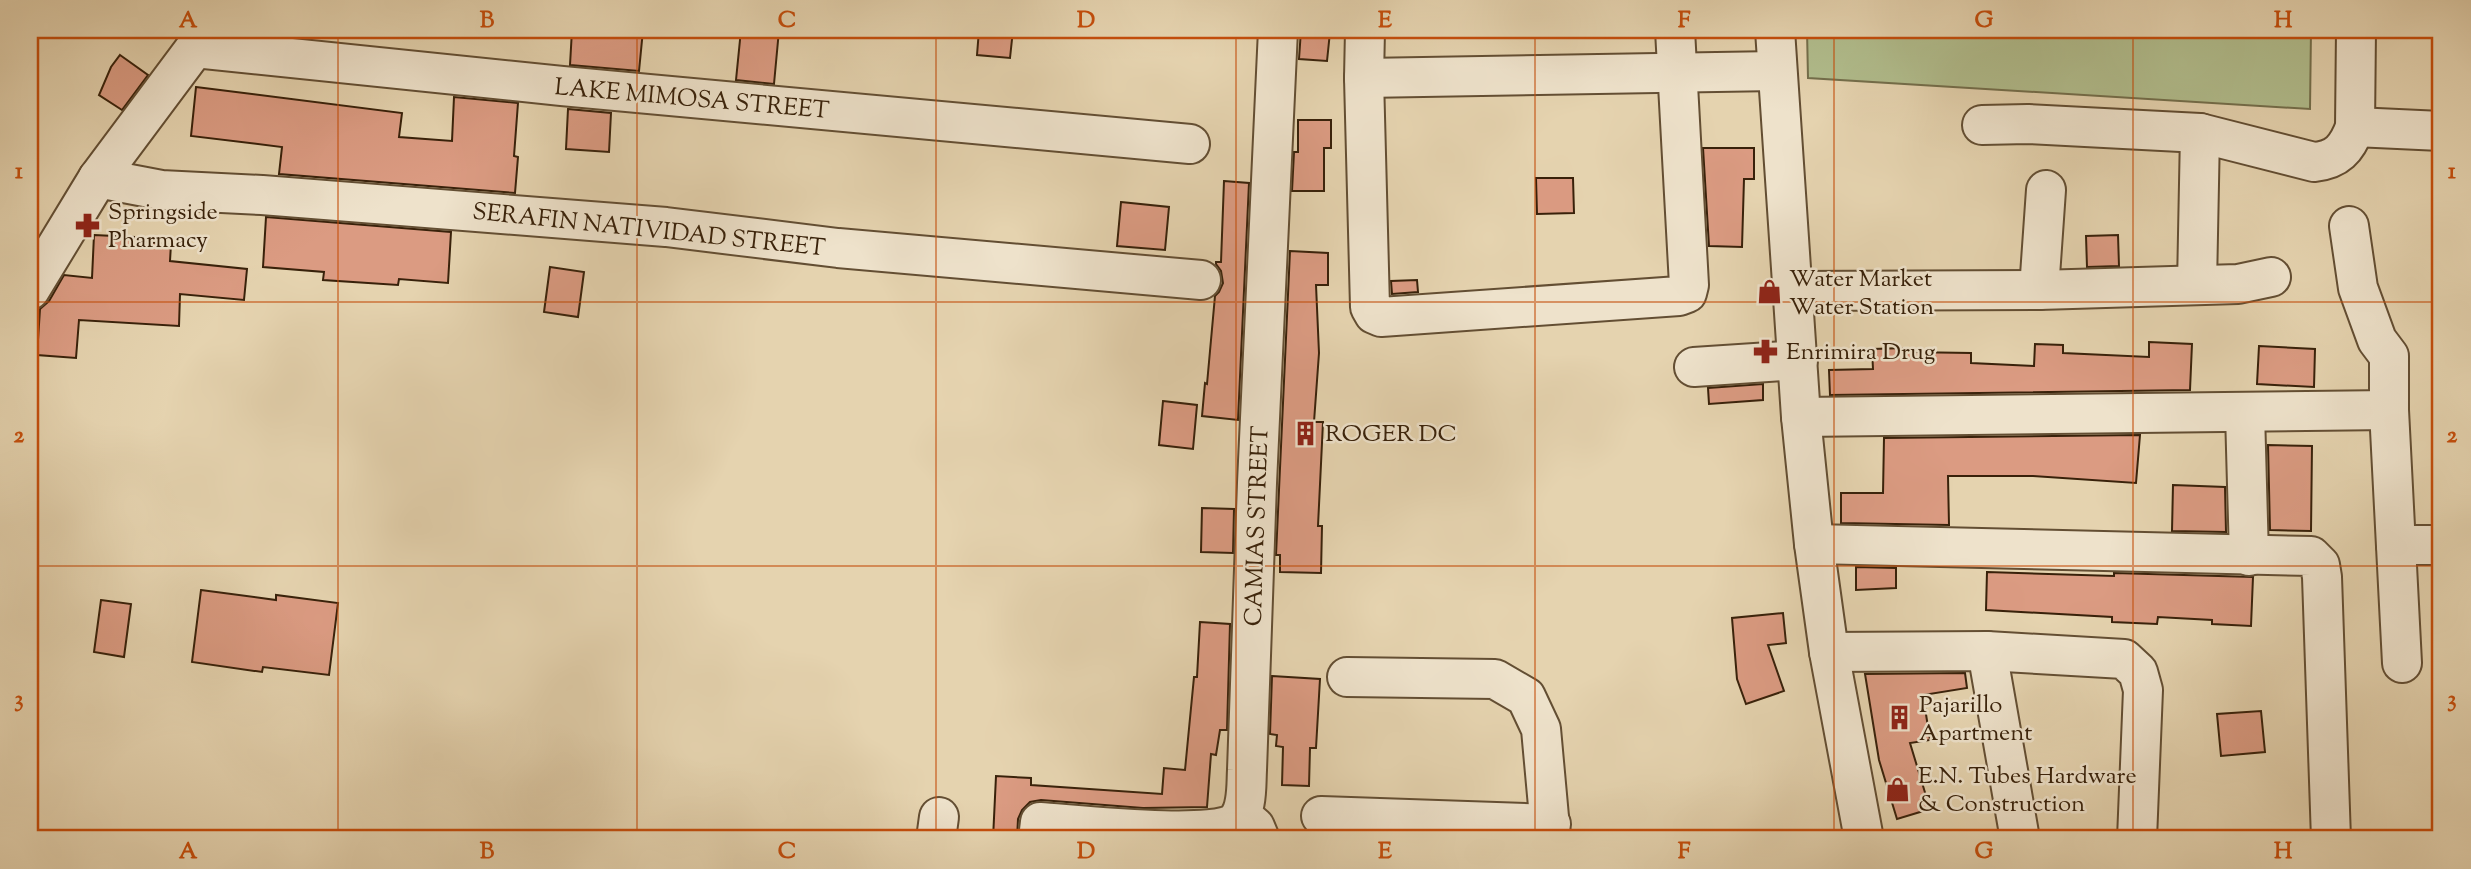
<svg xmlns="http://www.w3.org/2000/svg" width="2471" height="869" viewBox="0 0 2471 869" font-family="'Sorts Mill Goudy',serif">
  <rect width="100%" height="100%" fill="#e5d3af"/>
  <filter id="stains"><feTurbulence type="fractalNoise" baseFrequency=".00286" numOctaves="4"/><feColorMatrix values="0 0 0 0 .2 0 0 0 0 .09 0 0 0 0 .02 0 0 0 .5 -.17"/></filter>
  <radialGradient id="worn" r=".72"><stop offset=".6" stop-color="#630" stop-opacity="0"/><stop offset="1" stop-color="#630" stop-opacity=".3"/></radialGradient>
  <polygon fill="#b1bd8d" stroke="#746f4c" stroke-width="2" points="1807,30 2311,30 2310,109 1808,78"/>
  <g fill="#db9b82" stroke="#38210a" stroke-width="2">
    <polygon points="572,30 643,30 639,71 570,65"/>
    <polygon points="741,30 779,30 774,84 736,80"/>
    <polygon points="979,30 1013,30 1010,58 977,55"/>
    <polygon points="1301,30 1330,32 1327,61 1299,59"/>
    <polygon points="120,55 148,75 122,110 99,95 111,67"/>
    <polygon points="196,87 402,113 399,137 452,141 454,97 518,103 514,156 518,157 515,193 279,174 282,147 191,136"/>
    <polygon points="568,109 611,113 609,152 566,149"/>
    <polygon points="1298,120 1331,120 1331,148 1324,148 1324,191 1292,191 1294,152 1298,152"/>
    <polygon points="1703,148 1754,148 1754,179 1744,179 1742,247 1709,246"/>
    <polygon points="1536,178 1573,178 1574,213 1537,214"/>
    <polygon points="1224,181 1249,183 1238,420 1202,416 1205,383 1207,384 1215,296 1219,292 1223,283 1221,271 1216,264 1216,262 1221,262"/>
    <polygon points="1121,202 1169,207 1165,250 1117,246"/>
    <polygon points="266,217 451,232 448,283 399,279 398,285 323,280 324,272 263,267"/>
    <polygon points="94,235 134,237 134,241 171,244 170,261 247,269 244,300 180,294 179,326 79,320 76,358 37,355 40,309 49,301 64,275 92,278"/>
    <polygon points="2118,235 2119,266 2087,267 2086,236"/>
    <polygon points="1290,251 1328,253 1328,285 1316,285 1319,353 1314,422 1323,422 1318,526 1322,526 1321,573 1280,572 1280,555 1276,555"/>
    <polygon points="550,267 584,272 578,317 544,312"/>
    <polygon points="1417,280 1418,292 1392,294 1391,281"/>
    <polygon points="2149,342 2192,344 2190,390 1830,395 1829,370 1873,369 1872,349 1906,348 1907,352 1971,353 1971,363 2034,366 2035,344 2063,345 2063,353 2149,357"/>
    <polygon points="2259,346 2315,349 2314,387 2257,384"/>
    <polygon points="1763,384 1763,400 1709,404 1708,388"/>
    <polygon points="1163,401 1197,405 1193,449 1159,445"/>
    <polygon points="2140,435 2136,483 2033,476 1948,476 1949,525 1841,523 1841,493 1883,493 1884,438"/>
    <polygon points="2268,445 2312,446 2311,531 2270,530"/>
    <polygon points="2173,485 2225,487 2226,532 2172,531"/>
    <polygon points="1202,508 1234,509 1233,553 1201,552"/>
    <polygon points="1856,567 1896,568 1896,588 1856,590"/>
    <polygon points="1987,572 2114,576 2114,573 2253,577 2251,626 2212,624 2212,620 2158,617 2157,624 2112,622 2112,617 1986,610"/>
    <polygon points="201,590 276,600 276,595 338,603 329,675 263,667 262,672 192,662"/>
    <polygon points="101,600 131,604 124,657 94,652"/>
    <polygon points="1783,613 1786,643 1768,645 1784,691 1746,704 1737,679 1732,618"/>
    <polygon points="1200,622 1230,624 1227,730 1220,730 1216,755 1211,754 1207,807 1143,808 1041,800 1030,802 1022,810 1018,819 1017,839 993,839 996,776 1031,778 1031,785 1162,794 1164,768 1185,770 1194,677 1197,677"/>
    <polygon points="1965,673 1967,688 1923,695 1930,740 1910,743 1930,809 1897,819 1879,760 1865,674"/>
    <polygon points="1272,676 1320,679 1316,748 1310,748 1309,786 1282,785 1283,747 1276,746 1277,735 1270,734"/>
    <polygon points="2261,711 2265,752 2221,756 2217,714"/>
  </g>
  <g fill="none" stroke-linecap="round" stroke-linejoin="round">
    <defs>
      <g id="minor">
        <polyline points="1365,30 1364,78 1370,307 1374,314 1381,317 1679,296 1687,293 1689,285 1675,30"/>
        <polyline points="1775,30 1801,417 1814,544 1829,652 1864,839"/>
        <polyline points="195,48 562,86 1190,144"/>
        <polyline points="1364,78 1776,71"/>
        <path d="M1982,125l46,-1 172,9 114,29c23,-2 33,-13 41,-35l1,-97"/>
        <polyline points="2355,127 2441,131"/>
        <polyline points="98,178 161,190 262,195 666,227 838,248 1201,280"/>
        <polyline points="2349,226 2358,288 2377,340 2389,356 2389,410 2402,663"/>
        <polyline points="2197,285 2200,133"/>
        <polyline points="30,290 98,178 195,48 203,30"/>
        <polyline points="2039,290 2046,190"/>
        <polyline points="1792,291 2039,290 2238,284 2271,277"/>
        <polyline points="1694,367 1798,360"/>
        <polyline points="2245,413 2249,556"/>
        <polyline points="1801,417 2389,410"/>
        <polyline points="1814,544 2311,556 2320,565 2322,577 2331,839"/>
        <polyline points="2396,545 2441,545"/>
        <polyline points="1987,651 2020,839"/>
        <polyline points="1829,652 1987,651 2124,659 2138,672 2143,690 2137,839"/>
        <polyline points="1347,677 1495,679 1526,697 1541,729 1551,839"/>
        <polyline points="1241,815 1255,827 1260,839"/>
        <polyline points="1321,816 1551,824"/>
        <polyline points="936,839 939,817"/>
        <path d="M1038,839l2,-17c33,2 175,18 195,0 13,-12 11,-35 12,-52l10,-287 21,-453"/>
      </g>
    </defs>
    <use href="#minor" stroke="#634e33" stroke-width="42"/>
    <use href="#minor" stroke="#eee2cb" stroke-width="38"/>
  </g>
  <path fill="none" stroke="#c54e0c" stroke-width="2" stroke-opacity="0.55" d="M338,30v809M637,30v809M936,30v809M1236,30v809M1535,30v809M1834,30v809M2133,30v809M30,302h2411M30,566h2411"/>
  <defs>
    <symbol id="pharmacy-bare" viewBox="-9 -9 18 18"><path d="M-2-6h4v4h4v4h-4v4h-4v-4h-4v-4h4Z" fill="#8f2418" stroke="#eee2cb" stroke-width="2.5" paint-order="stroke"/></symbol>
    <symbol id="shop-bare" viewBox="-9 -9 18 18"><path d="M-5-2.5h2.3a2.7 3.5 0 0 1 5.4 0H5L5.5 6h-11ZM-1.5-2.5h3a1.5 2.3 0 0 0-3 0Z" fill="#8f2418" stroke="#eee2cb" stroke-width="2.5" paint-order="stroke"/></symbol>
    <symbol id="building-bare" viewBox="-9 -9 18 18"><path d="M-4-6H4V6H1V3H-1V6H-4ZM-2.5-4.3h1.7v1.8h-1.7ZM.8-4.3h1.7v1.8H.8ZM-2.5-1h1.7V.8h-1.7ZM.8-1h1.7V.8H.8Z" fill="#8f2418" stroke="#eee2cb" stroke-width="2.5" paint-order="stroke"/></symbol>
  </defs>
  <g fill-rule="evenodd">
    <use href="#pharmacy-bare" x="70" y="208" width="35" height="35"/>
    <use href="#shop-bare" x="1752" y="274" width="35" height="35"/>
    <use href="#pharmacy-bare" x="1748" y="334" width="35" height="35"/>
    <use href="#building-bare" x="1288" y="416" width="35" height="35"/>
    <use href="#building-bare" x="1882" y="700" width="35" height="35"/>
    <use href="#shop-bare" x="1880" y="772" width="35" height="35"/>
  </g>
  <g text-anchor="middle" stroke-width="5" stroke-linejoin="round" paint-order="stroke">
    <g font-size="24" fill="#38210a" stroke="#eee2cb">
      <text transform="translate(692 98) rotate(5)" y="8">LAKE MIMOSA STREET</text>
      <text transform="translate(649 229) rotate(6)" y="8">SERAFIN NATIVIDAD STREET</text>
      <text transform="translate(1256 526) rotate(-88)" y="8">CAMIAS STREET</text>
    </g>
    <g font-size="24" fill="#38210a" stroke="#eee2cb" text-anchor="start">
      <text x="108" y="219">Springside<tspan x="108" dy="28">Pharmacy</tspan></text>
      <text x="1789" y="286">Water Market<tspan x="1789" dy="28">Water Station</tspan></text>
      <text x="1786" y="359">Enrimira Drug</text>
      <text x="1325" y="441">ROGER DC</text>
      <text x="1919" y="712">Pajarillo<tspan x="1919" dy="28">Apartment</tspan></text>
      <text x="1918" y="783">E.N. Tubes Hardware<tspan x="1918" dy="28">&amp; Construction</tspan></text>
    </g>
  </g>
  <rect width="2471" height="869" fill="none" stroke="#e5d3af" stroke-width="77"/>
  <rect x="38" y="38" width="2394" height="792" fill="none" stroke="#c54e0c" stroke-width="2.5"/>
  <g font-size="23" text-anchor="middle" font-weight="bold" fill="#c54e0c">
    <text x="188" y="27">A</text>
    <text x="487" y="27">B</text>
    <text x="787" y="27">C</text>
    <text x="1086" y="27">D</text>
    <text x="1385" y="27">E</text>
    <text x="1684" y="27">F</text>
    <text x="1984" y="27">G</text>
    <text x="2283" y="27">H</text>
    <text x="19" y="178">1</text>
    <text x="2452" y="178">1</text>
    <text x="19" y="442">2</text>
    <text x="2452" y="442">2</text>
    <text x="19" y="706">3</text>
    <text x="2452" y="706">3</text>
    <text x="188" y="858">A</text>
    <text x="487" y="858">B</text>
    <text x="787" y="858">C</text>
    <text x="1086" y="858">D</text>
    <text x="1385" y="858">E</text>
    <text x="1684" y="858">F</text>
    <text x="1984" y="858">G</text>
    <text x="2283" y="858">H</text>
  </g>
  <rect width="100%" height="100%" filter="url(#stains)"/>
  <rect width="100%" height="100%" fill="url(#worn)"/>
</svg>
